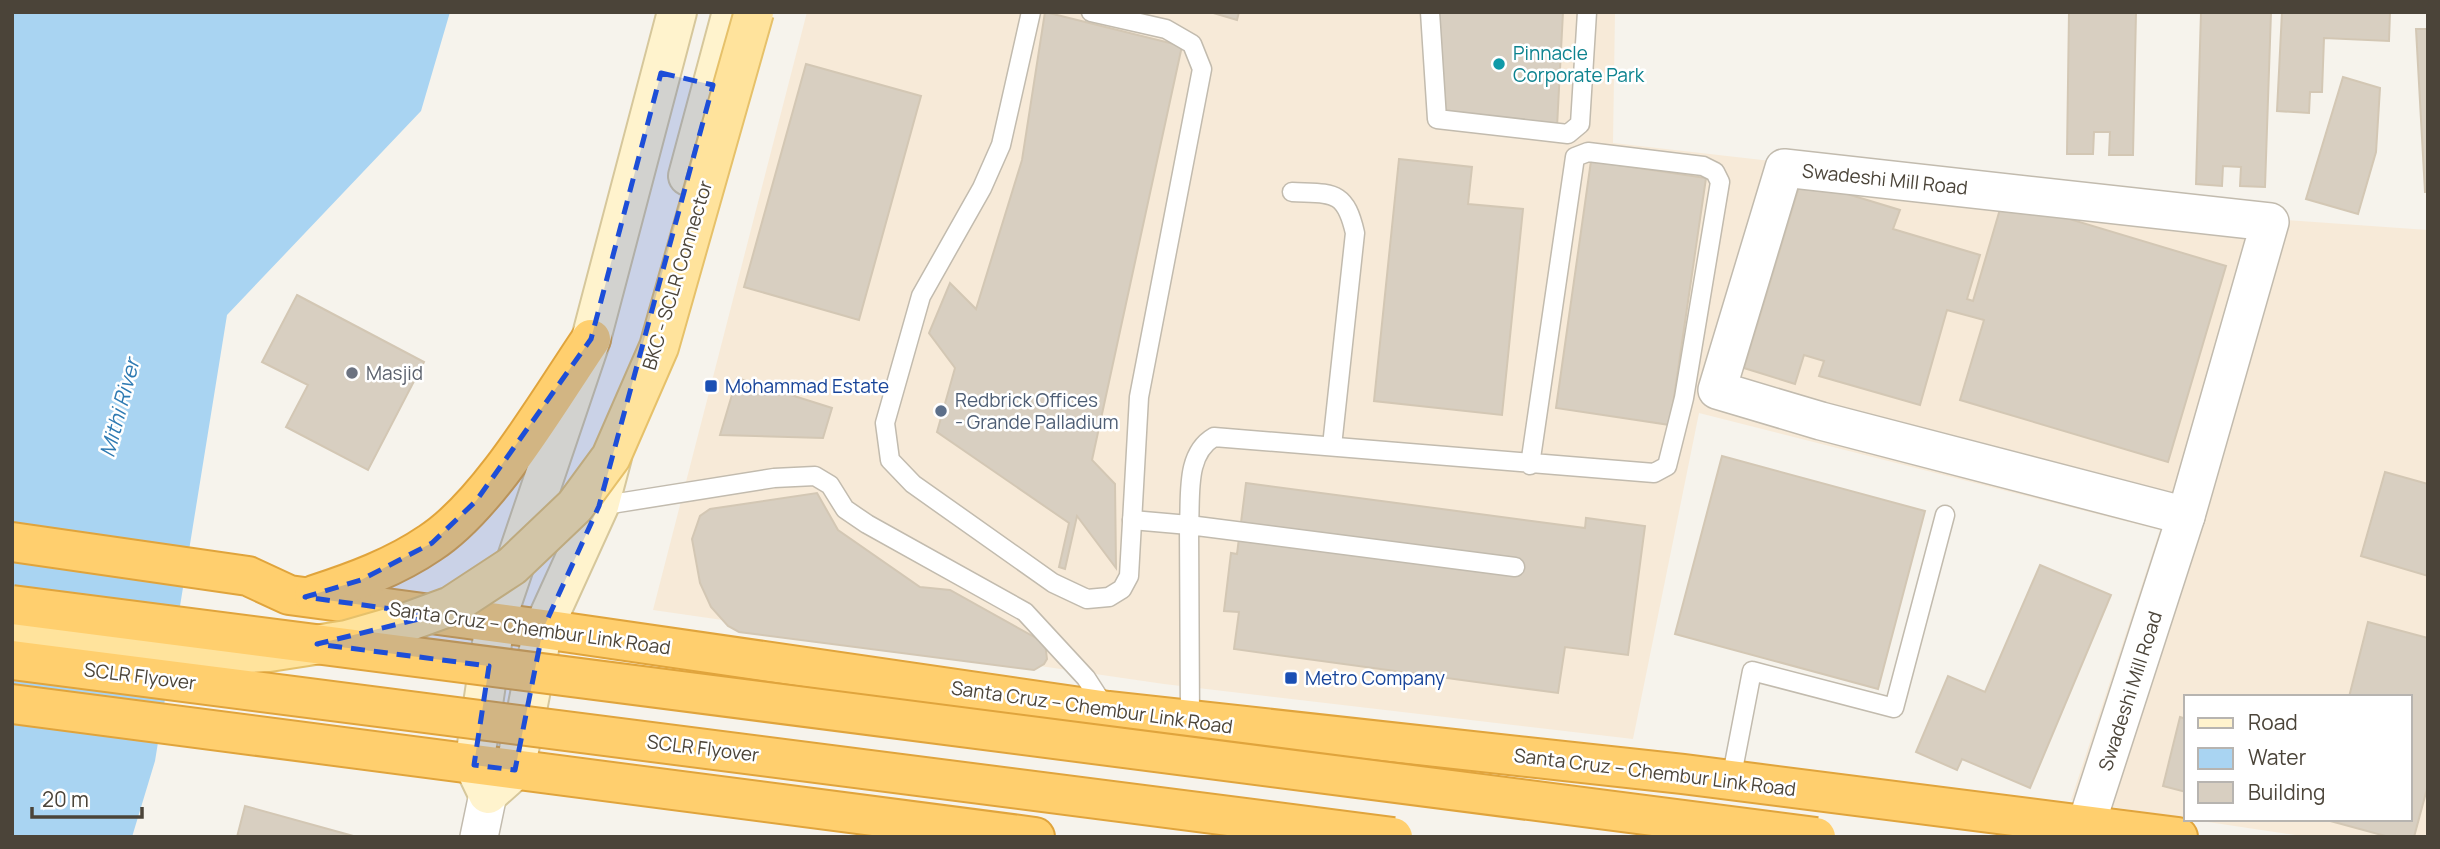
<svg xmlns="http://www.w3.org/2000/svg" width="2440" height="849" viewBox="0 0 2440 849" font-family="Manrope,sans-serif">
  <rect width="100%" height="100%" fill="#f6f3ec"/>
  <polygon fill="#f7ead8" points="807,12 1615,12 1613,143 2286,220 2428,230 2428,837 2309,837 2188,819 2410,819 2410,697 2186,697 2186,819 2071,800 2160,530 1699,413 1633,739 1164,684 653,610"/>
  <polygon fill="#a9d4f2" points="12,12 450,12 421,111 227,315 155,761 132,837 12,837"/>
  <g fill="#d8cfc1" stroke="#d3c7b4" stroke-width="2">
    <polygon points="1045,12 1182,46 1092,460 1115,484 1116,568 1077,516 1065,569 1059,567 1069,523 937,432 955,368 929,333 950,283 976,309 1022,160"/>
    <polygon points="1210,12 1239,12 1237,20"/>
    <polygon points="1439,12 1563,12 1557,127 1438,116"/>
    <polygon points="2069,12 2136,12 2133,155 2109,155 2110,132 2094,132 2093,154 2067,154"/>
    <polygon points="2201,12 2271,12 2265,187 2240,186 2241,167 2223,166 2222,186 2196,184"/>
    <polygon points="2282,12 2390,12 2389,41 2324,38 2322,92 2310,92 2309,113 2277,111"/>
    <polygon points="2416,29 2428,29 2428,192 2425,192"/>
    <polygon points="806,64 921,96 859,320 744,287"/>
    <polygon points="2343,77 2380,88 2376,152 2358,214 2306,199"/>
    <polygon points="1399,159 1472,167 1468,204 1523,209 1502,415 1374,401"/>
    <polygon points="1591,161 1706,178 1670,425 1556,408"/>
    <polygon points="1801,180 1900,210 1893,229 1980,255 1967,299 1973,301 2003,199 2226,266 2168,462 1960,400 1984,320 1947,310 1920,405 1819,376 1824,361 1804,355 1795,384 1744,368"/>
    <polygon points="297,295 424,362 368,470 286,427 308,385 262,362"/>
    <polygon points="737,378 832,408 823,438 720,435"/>
    <polygon points="1722,456 1925,511 1878,689 1675,634"/>
    <polygon points="2385,472 2428,484 2428,576 2361,556"/>
    <polygon points="1246,483 1585,528 1586,518 1645,526 1628,655 1565,647 1558,693 1234,649 1239,612 1224,611 1231,553 1237,554"/>
    <polygon points="817,493 838,530 920,587 950,590 1045,643 1047,659 1044,664 1034,670 739,632 728,626 711,607 700,583 692,539 700,516 710,509"/>
    <polygon points="2040,565 2111,595 2030,788 1962,759 1957,770 1916,752 1948,676 1985,692"/>
    <polygon points="2368,622 2428,638 2428,785 2414,837 2389,837 2323,819 2410,819 2410,697 2349,697"/>
    <polygon points="2180,717 2186,719 2186,792 2163,786"/>
    <polygon points="245,806 357,837 237,837"/>
  </g>
  <g fill="none" stroke-linecap="round" stroke-linejoin="round">
    <defs>
      <g id="lane">
        <polyline points="1031,12 1001,145 982,188 921,296 885,423 890,460 913,484 1053,583 1087,599 1109,597 1122,589 1129,576 1139,397 1202,69 1192,44 1166,29 1091,12"/>
        <polyline points="1430,12 1437,119 1568,134 1580,124 1587,12"/>
        <path d="M1292,192c40,2 53,-3 63,41l-23,213"/>
        <polyline points="599,506 774,478 815,476 830,485 845,509 867,524 1025,612 1086,678 1106,709"/>
        <path d="M1132,520l57,5c2,-30 -4,-71 25,-88l440,36 13,-7 17,-68 36,-216 -5,-10 -12,-6 -115,-14 -13,5 -45,308"/>
        <polyline points="1190,722 1189,525 1515,567"/>
        <polyline points="1731,780 1752,671 1894,708 1945,515"/>
      </g>
      <g id="street">
        <polygon points="1784,168 2270,222 2186,516 1821,421 1717,390"/>
        <polyline points="2086,825 2186,516"/>
        <polyline points="479,837 488,794"/>
      </g>
      <g id="secondary">
        <polyline points="688,176 732,12"/>
        <polyline points="612,457 599,506 543,629 515,770 488,794 474,765 495,623 591,339 677,12"/>
      </g>
      <g id="highway">
        <polyline points="12,542 248,576 289,595 543,629 1108,711 1683,774 2178,837"/>
        <path d="M314,595c40,-13 81,-28 116,-52 60,-39 120,-144 161,-204"/>
        <polyline points="12,704 1035,837"/>
      </g>
    </defs>
    <use href="#lane" stroke="#c2bbae" stroke-width="21"/>
    <use href="#street" stroke="#c2bbae" stroke-width="40"/>
    <use href="#secondary" stroke="#d6c79b" stroke-width="42"/>
    <use href="#highway" stroke="#e0a43c" stroke-width="42"/>
    <use href="#lane" stroke="#fff" stroke-width="18"/>
    <use href="#street" stroke="#fff" stroke-width="37"/>
    <use href="#secondary" stroke="#fff3cd" stroke-width="38"/>
    <use href="#highway" stroke="#ffcf6e" stroke-width="38"/>
    <defs>
      <polyline id="primary-bridge" points="12,633 190,656 269,652 347,640 399,625 451,606 512,566 575,506 611,457 659,347 754,12"/>
      <g id="highway-bridge">
        <polyline points="12,605 1816,837"/>
        <polyline points="12,660 1393,837"/>
      </g>
    </defs>
    <use href="#primary-bridge" stroke="#e6c16a" stroke-width="42" stroke-linecap="butt"/>
    <use href="#highway-bridge" stroke="#e0a43c" stroke-width="42" stroke-linecap="butt"/>
    <use href="#primary-bridge" stroke="#ffe39c" stroke-width="38"/>
    <use href="#highway-bridge" stroke="#ffcf6e" stroke-width="38"/>
  </g>
  <path fill="#1d4ed8" fill-opacity="0.2" stroke="#1d4ed8" stroke-width="5" stroke-dasharray="14 9" stroke-linejoin="round" d="M661,73l52,12 -114,421 -56,123 -28,141 -41,-5 15,-99 -172,-22 118,-29 -130,-18 56,-17 71,-37 44,-42 115,-162z"/>
  <circle fill="#0f9aa8" stroke="#fff" stroke-width="2.5" cx="1499" cy="64" r="7"/>
  <circle fill="#6b7280" stroke="#fff" stroke-width="2.5" cx="352" cy="373" r="7"/>
  <g fill="#1a4fb4" stroke="#fff" stroke-width="2.5">
    <rect x="704" y="379" width="14" height="14" rx="3.5"/>
    <rect x="1284" y="671" width="14" height="14" rx="3.5"/>
  </g>
  <circle fill="#5c6f8a" stroke="#fff" stroke-width="2.5" cx="941" cy="411" r="7"/>
  <g text-anchor="middle" stroke-width="5" stroke-linejoin="round" paint-order="stroke">
    <g font-size="19" fill="#0d838f" stroke="#fff" text-anchor="start">
      <text x="1513" y="60">Pinnacle<tspan x="1513" dy="22">Corporate Park</tspan></text>
    </g>
    <g font-size="19" fill="#4b4439" stroke="#fff">
      <text transform="translate(1885 179) rotate(6)" y="7">Swadeshi Mill Road</text>
      <text transform="translate(677 275) rotate(-73)" y="7">BKC - SCLR Connector</text>
      <text transform="translate(530 628) rotate(8)" y="7">Santa Cruz – Chembur Link Road</text>
      <text transform="translate(140 676) rotate(7)" y="7">SCLR Flyover</text>
      <text transform="translate(2130 691) rotate(-72)" y="7">Swadeshi Mill Road</text>
      <text transform="translate(1092 707) rotate(8)" y="7">Santa Cruz – Chembur Link Road</text>
      <text transform="translate(703 748) rotate(7)" y="7">SCLR Flyover</text>
      <text transform="translate(1655 772) rotate(7)" y="7">Santa Cruz – Chembur Link Road</text>
    </g>
    <g font-size="19" fill="#5b616d" stroke="#fff" text-anchor="start">
      <text x="366" y="380">Masjid</text>
    </g>
    <g font-size="19" fill="#164399" stroke="#fff" text-anchor="start">
      <text x="725" y="393">Mohammad Estate</text>
      <text x="1305" y="685">Metro Company</text>
    </g>
    <g font-size="19" fill="#4e5e75" stroke="#fff" text-anchor="start">
      <text x="955" y="407">Redbrick Offices<tspan x="955" dy="22">- Grande Palladium</tspan></text>
    </g>
    <g font-size="21" font-style="italic" fill="#2e7ab2" stroke="#fff">
      <text transform="translate(120 408) rotate(-75)" y="7">Mithi River</text>
    </g>
  </g>
  <rect width="2440" height="849" fill="none" stroke="#4b4439" stroke-width="28"/>
  <rect x="2184" y="695" width="228" height="126" fill="#ffffff" stroke="#b7b4b0" stroke-width="2"/>
  <rect x="2198" y="718" width="35" height="10" fill="#fff3cd" stroke="#b7b4b0" stroke-width="2"/>
  <text x="2248" y="730" font-size="21" fill="#4b4439">Road</text>
  <rect x="2198" y="748" width="35" height="21" fill="#a9d4f2" stroke="#b7b4b0" stroke-width="2"/>
  <text x="2248" y="765" font-size="21" fill="#4b4439">Water</text>
  <rect x="2198" y="782" width="35" height="21" fill="#d8cfc1" stroke="#b7b4b0" stroke-width="2"/>
  <text x="2248" y="800" font-size="21" fill="#4b4439">Building</text>
  <path d="M32 807v10h110v-10" fill="none" stroke="#4b4439" stroke-width="3.5"/>
  <text x="42" y="807" font-size="21" fill="#4b4439" stroke="#ffffff" stroke-width="5" paint-order="stroke">20 m</text>
</svg>
